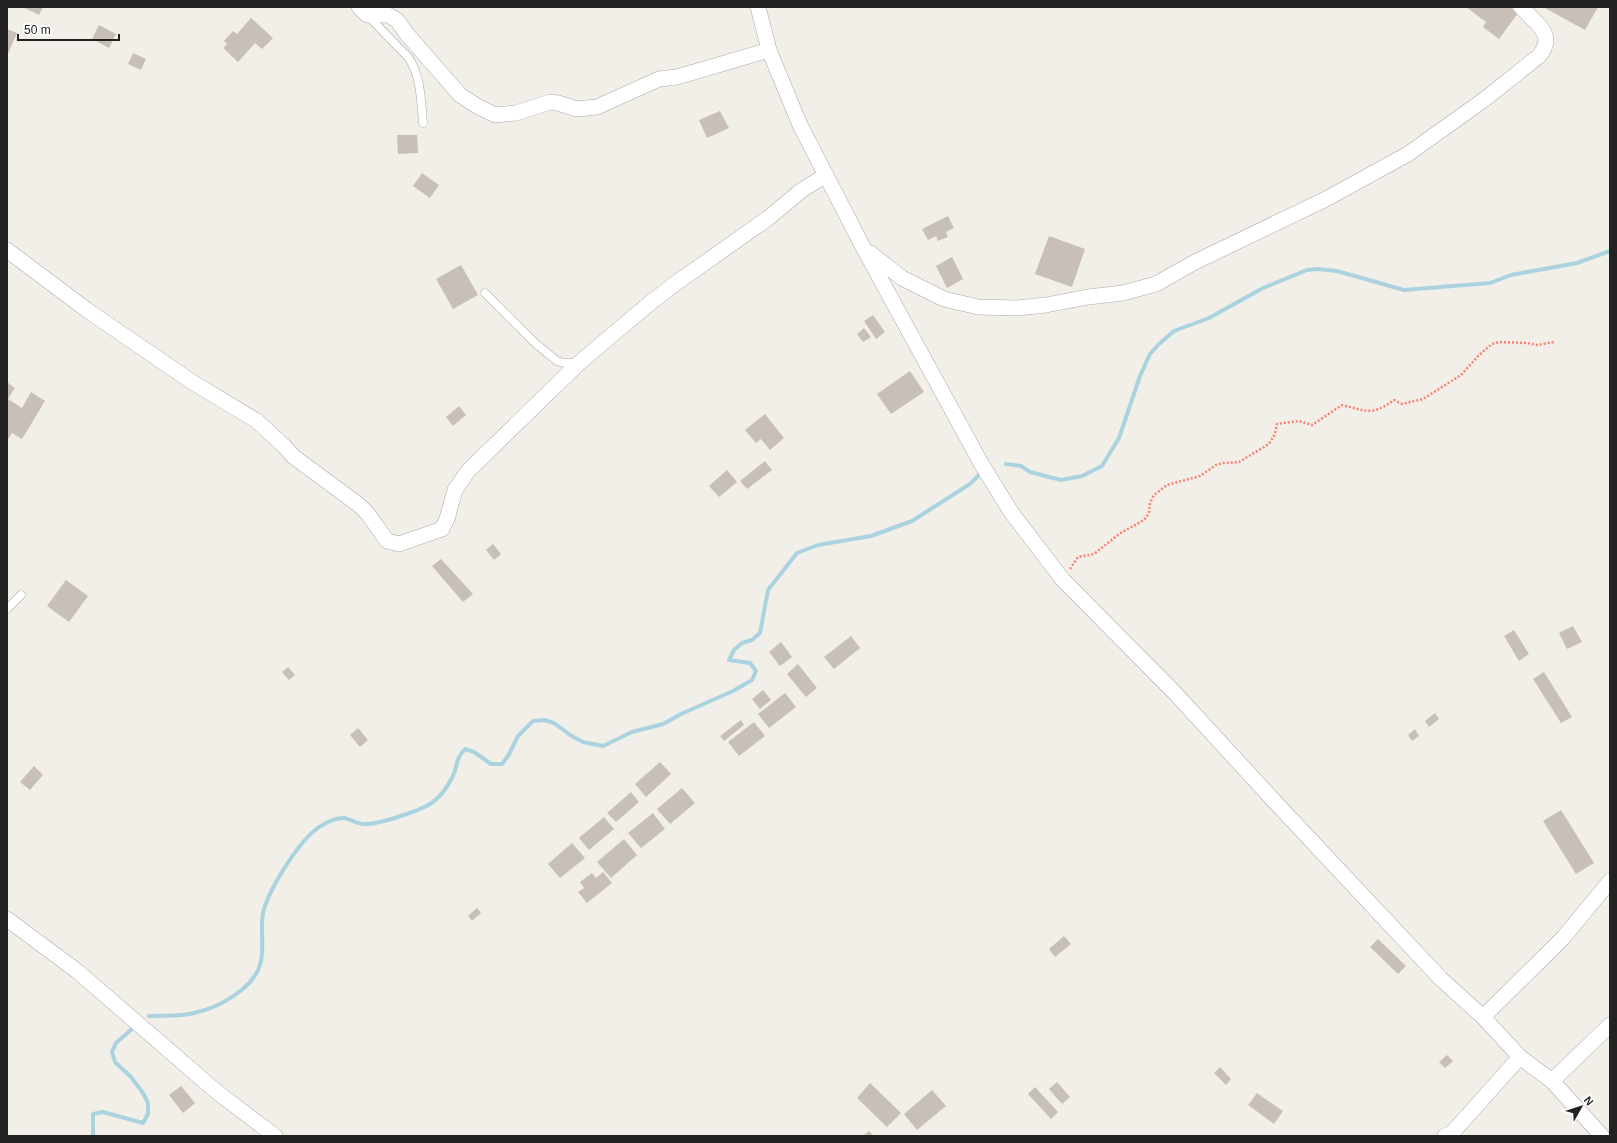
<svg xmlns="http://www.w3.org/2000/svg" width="1617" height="1143" viewBox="0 0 1617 1143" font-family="Arial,sans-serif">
  <rect width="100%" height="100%" fill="#f2efe9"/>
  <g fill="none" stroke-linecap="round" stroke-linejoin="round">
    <g stroke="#aad3df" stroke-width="4">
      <polyline points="1006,464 1021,466 1030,472 1061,480 1082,476 1102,466 1119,438 1140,376 1150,354 1158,345 1174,331 1209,318 1263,288 1307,270 1318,269 1337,271 1404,290 1490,283 1511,275 1577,263 1610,251"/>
      <path d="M149,1016c14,-1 31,1 45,-3 24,-5 59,-24 66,-48 5,-16 0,-35 3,-52 5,-22 33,-67 51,-82 7,-6 19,-13 30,-13 6,1 13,6 20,6 13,1 55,-13 66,-20 10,-6 18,-18 23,-28 5,-12 2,-16 12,-27l9,3 17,12h11l6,-8 10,-20 15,-15 11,-1 10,3 16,12 13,7 20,4 29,-14 31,-8 18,-10 52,-23 19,-11 4,-9 -6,-8 -21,-3 5,-10 8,-7 10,-3 8,-7 8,-43 29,-37 21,-8 53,-9 41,-15 58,-37 9,-9"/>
      <polyline points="93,1136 93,1114 103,1112 143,1123 148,1114 148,1103 143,1093 131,1077 115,1062 112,1052 116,1043 133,1028"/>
    </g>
  </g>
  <g fill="#c7bfb8">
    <polygon points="23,7 43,7 39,15"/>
    <polygon points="1466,7 1510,7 1518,13 1499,39 1483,27 1486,22"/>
    <polygon points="1543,7 1598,7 1585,30"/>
    <polygon points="251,18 273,38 262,49 255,43 238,62 223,48 227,44 224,41 233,31 237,34"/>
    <polygon points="99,25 116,34 109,48 92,39"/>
    <polygon points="7,29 17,33 7,56"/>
    <polygon points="133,53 146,59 141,70 128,64"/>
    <polygon points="720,111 729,128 707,138 699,120"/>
    <polygon points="397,135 417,135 418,153 398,154"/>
    <polygon points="422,173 439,185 430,198 413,186"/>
    <polygon points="948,216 954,228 946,232 948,237 938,241 936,236 928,240 922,229"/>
    <polygon points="1049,236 1085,249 1072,287 1035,274"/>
    <polygon points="952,257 963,279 947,288 936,266"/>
    <polygon points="461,265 478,295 453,309 436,279"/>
    <polygon points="873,315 885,332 876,339 864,321"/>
    <polygon points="864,328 871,337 863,342 857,334"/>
    <polygon points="910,371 924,392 891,414 877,394"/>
    <polygon points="7,382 15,388 8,399 22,408 31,392 45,401 22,439 12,433 7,441"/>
    <polygon points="459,406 466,415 453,426 446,417"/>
    <polygon points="765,414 784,438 770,450 761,439 756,443 745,430"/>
    <polygon points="765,461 772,470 747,489 740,481"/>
    <polygon points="727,470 737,482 719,497 709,486"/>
    <polygon points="493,544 501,554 494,560 486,550"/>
    <polygon points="441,559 473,594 463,602 432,566"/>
    <polygon points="66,580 88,596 69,622 47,606"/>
    <polygon points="1573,626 1582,642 1567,649 1559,633"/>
    <polygon points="1514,630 1529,654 1519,661 1504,636"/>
    <polygon points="851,636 860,648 834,669 824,657"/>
    <polygon points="781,642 792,657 780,666 769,652"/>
    <polygon points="798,664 817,688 806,697 787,674"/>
    <polygon points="288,667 295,675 289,680 282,672"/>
    <polygon points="1544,672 1572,717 1561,723 1533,679"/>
    <polygon points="763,690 771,700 760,709 752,699"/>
    <polygon points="785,693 796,707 769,728 758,714"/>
    <polygon points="1435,713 1439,719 1429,727 1425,721"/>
    <polygon points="741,720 744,725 724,741 720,736"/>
    <polygon points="754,722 765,736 739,756 728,742"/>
    <polygon points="358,728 368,740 360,747 350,735"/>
    <polygon points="1415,729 1419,736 1412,741 1408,735"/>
    <polygon points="660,762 671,774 646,797 635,784"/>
    <polygon points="34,766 43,775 30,790 20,782"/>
    <polygon points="682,788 695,803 670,824 657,809"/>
    <polygon points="631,792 639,802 616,822 607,813"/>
    <polygon points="1561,810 1594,863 1576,874 1543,821"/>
    <polygon points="653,813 665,829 641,848 628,833"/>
    <polygon points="604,817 614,829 589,850 579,838"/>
    <polygon points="624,839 637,855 611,878 597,862"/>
    <polygon points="572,843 585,858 560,878 548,864"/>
    <polygon points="603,872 612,883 587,903 578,892 584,888 580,882 592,873 596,878"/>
    <polygon points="477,908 481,913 472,921 468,916"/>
    <polygon points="1064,936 1071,944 1055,957 1049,949"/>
    <polygon points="1378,939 1406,966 1398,974 1370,947"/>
    <polygon points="1447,1055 1453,1061 1445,1068 1439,1062"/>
    <polygon points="1220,1067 1231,1079 1226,1085 1214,1073"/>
    <polygon points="1057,1082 1070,1097 1062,1104 1049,1089"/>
    <polygon points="870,1083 901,1113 887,1127 857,1098"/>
    <polygon points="181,1086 195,1103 183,1113 169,1095"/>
    <polygon points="1035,1087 1058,1112 1051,1119 1028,1094"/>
    <polygon points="932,1090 946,1106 917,1130 904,1114"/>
    <polygon points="1257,1093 1283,1111 1274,1124 1248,1105"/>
    <polygon points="869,1131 874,1136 863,1136"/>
  </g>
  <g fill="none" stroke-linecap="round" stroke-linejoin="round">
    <defs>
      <g id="lane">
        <path d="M368,16l40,41c13,18 13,44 15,66"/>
        <polyline points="485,293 535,343 557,361 564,363 579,363"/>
        <polyline points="7,609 21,595"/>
      </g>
      <g id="street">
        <polyline points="359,7 367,15 388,15 397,20 406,33 460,95 477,106 495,115 516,113 550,102 558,103 577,109 597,107 659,79 677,77 769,50"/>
        <polyline points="758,7 769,50 800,125 864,249 982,465 1011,512 1063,580 1174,692 1276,803 1441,979 1483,1017 1520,1057 1552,1081 1602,1136"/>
        <polyline points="7,250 87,310 192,382 257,421 284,446 294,457 359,505 368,514 387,541 399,544 442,529 447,519 455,490 468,471 579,363 650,303 676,283 767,219 802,190 826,175"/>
        <path d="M870,253l32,25 42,21 34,8 38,1 30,-3 42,-8 35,-4 33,-9 39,-22 131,-63 82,-45 77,-55 54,-43c18,-22 -3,-32 -18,-49"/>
        <polyline points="7,919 77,971 217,1092 275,1136"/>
        <polyline points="1483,1017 1563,938 1610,881"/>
        <polyline points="1552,1081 1610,1025"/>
        <polyline points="1445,1136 1452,1133 1520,1057"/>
      </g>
    </defs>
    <use href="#lane" stroke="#a9a9a9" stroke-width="9"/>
    <use href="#street" stroke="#a9a9a9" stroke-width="16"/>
    <path stroke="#fa8072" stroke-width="2.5" stroke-dasharray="2 2" stroke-linecap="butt" d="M1070,569l8,-12 16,-3 25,-20 25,-14 5,-7 1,-10 4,-8 13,-10 33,-9 16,-11 7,-2 16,-1 30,-18 6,-10 2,-10 22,-3 13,4 30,-20c25,6 30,11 52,-5l8,4 21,-5 38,-24 18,-20 13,-11 7,-2 28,1 10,2 17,-3"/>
    <use href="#lane" stroke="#fff" stroke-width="8"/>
    <use href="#street" stroke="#fff" stroke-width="15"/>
  </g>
  <rect width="1617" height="1143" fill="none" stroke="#222222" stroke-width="16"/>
  <g transform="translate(1581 1107) rotate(51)" stroke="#ffffff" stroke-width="3" paint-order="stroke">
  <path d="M0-3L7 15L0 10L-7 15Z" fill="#222222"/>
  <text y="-6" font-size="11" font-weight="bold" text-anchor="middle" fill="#222222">N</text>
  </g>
  <path d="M18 34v6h101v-6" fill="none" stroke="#222222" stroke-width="2"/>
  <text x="24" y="34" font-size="12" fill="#222222" stroke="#ffffff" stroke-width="3" paint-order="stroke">50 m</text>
</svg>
